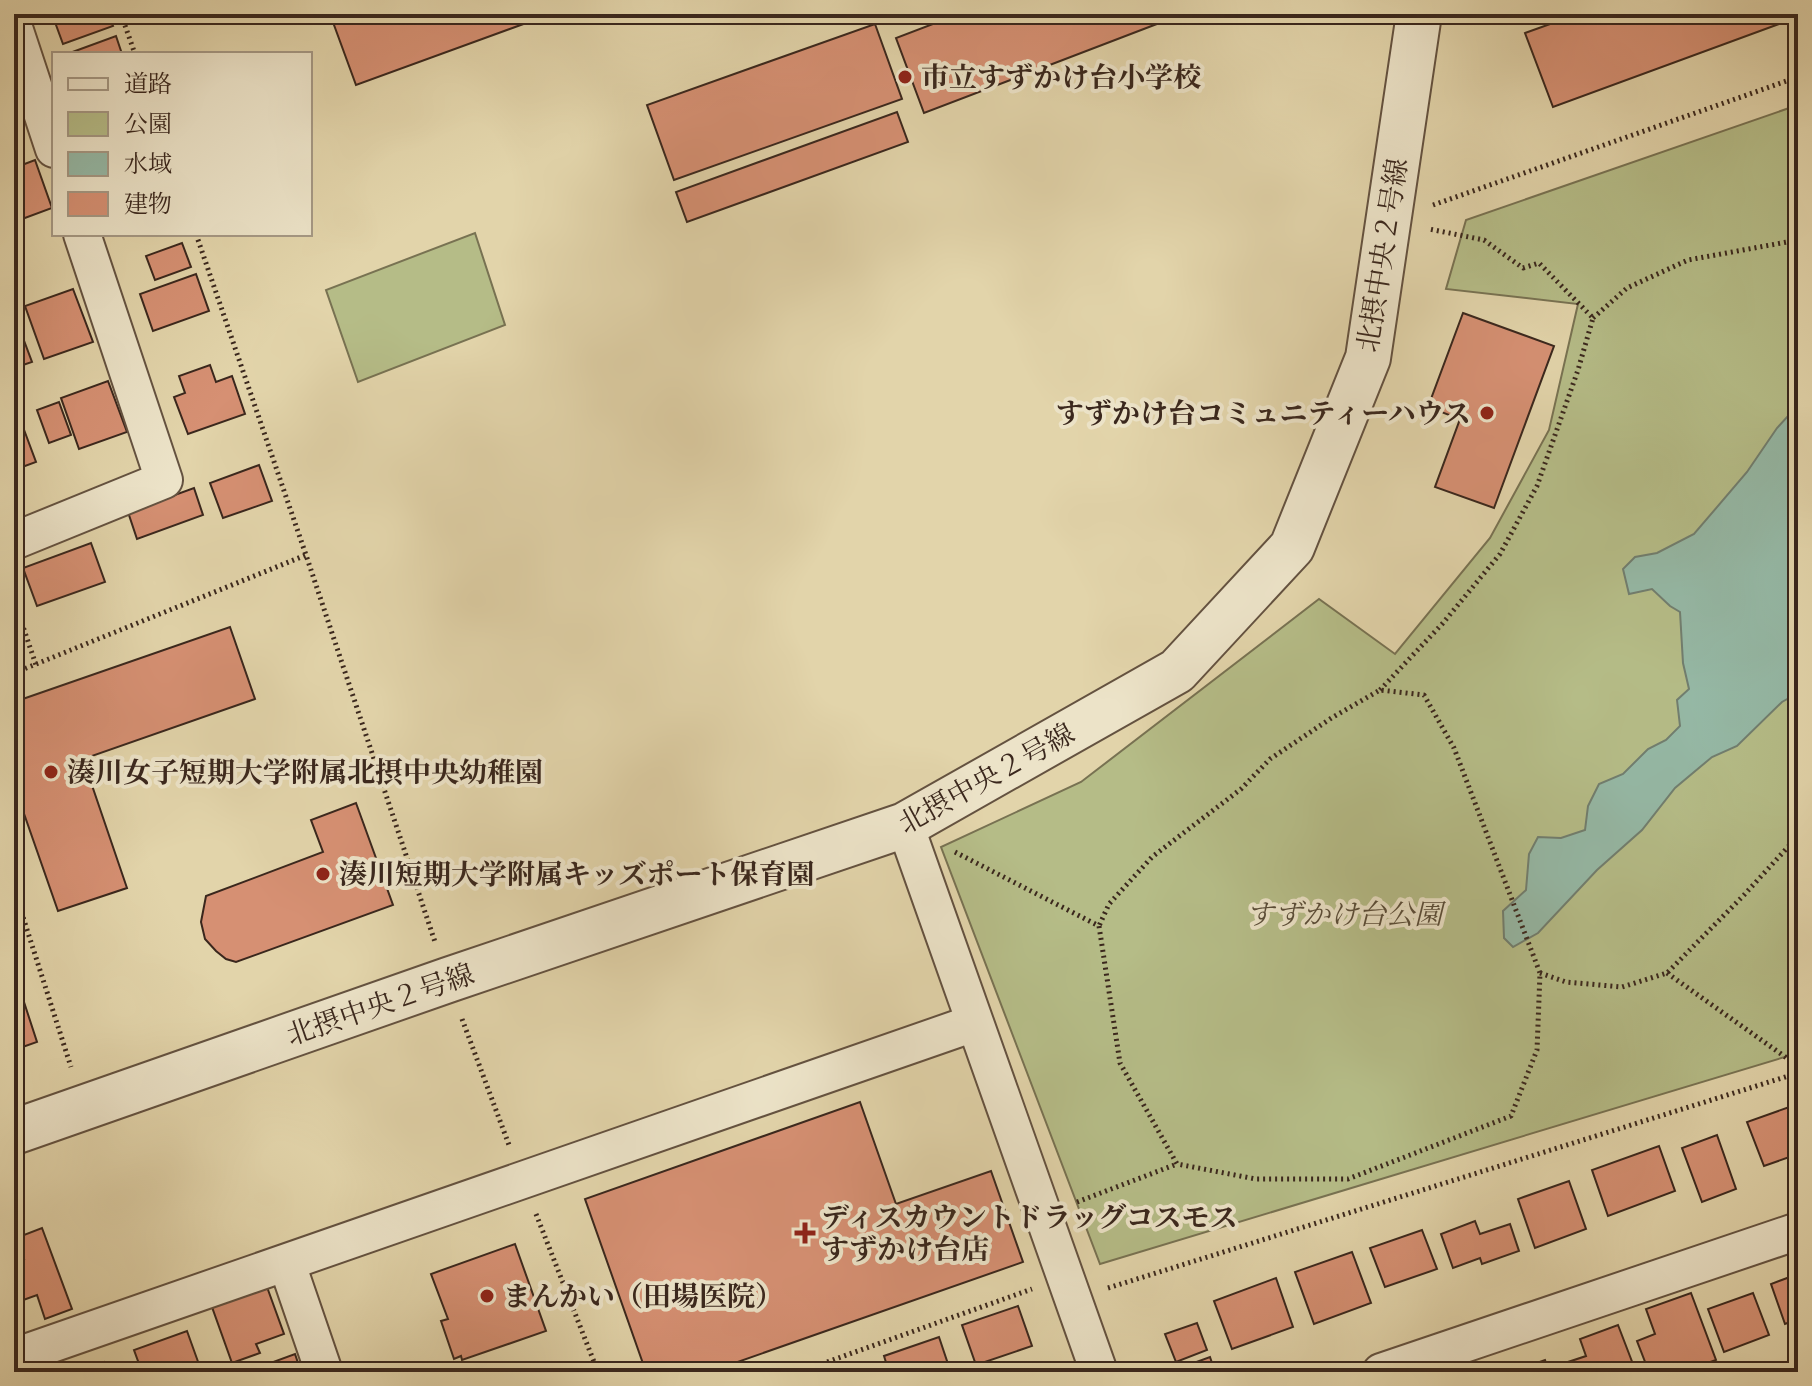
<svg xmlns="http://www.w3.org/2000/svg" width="1812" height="1386" viewBox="0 0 1812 1386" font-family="Alegreya,'Noto Serif JP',serif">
  <rect width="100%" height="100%" fill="#e2d4aa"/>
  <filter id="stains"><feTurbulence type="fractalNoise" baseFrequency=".0025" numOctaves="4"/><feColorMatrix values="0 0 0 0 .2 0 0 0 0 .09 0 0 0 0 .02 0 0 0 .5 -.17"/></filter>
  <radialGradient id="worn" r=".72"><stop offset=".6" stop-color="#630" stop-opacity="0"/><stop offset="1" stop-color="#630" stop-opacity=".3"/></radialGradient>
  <g fill="#b5bc87" stroke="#787252" stroke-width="2">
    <polygon points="1798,105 1798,973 1794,976 1798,990 1798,1053 1100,1264 941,847 1081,782 1319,599 1395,654 1490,538 1549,430 1578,304 1446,289 1466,220"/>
    <polygon points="475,233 505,325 358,382 326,290"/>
  </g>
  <polygon fill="#95b8a5" stroke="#717e6f" stroke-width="2" points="1798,405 1798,693 1782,702 1737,746 1712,757 1675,788 1642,830 1597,870 1538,933 1513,947 1504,938 1503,911 1526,890 1529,854 1538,837 1561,838 1585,830 1588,806 1599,784 1623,774 1648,749 1666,740 1680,726 1677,700 1689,689 1683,663 1680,612 1670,606 1652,589 1629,594 1623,569 1635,557 1657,553 1694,534 1747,472 1777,428"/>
  <g fill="#d69073" stroke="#3a271d" stroke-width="2">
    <polygon points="52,14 108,14 113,26 63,44"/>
    <polygon points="330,14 551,14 356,85"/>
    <polygon points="959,14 1183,14 924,113 896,38"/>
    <polygon points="1578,14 1798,14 1798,17 1553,107 1525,33"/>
    <polygon points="875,24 902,99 674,180 647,105"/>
    <polygon points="116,36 122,54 67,54"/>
    <polygon points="897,112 908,142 687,222 676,192"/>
    <polygon points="35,160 52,208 14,222 14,168"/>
    <polygon points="182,243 191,267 155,280 146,256"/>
    <polygon points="196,274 209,311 153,331 140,294"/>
    <polygon points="73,289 93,342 44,359 25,306"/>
    <polygon points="1463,313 1554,346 1494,508 1435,487 1460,419 1428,407"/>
    <polygon points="14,314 32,362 14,368"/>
    <polygon points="210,365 216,382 232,376 245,414 188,434 174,397 185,393 179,376"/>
    <polygon points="108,381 127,432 79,449 61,398"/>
    <polygon points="59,402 71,435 49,443 37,410"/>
    <polygon points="20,419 36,462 14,470 14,422"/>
    <polygon points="259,465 272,501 223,518 210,483"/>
    <polygon points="194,488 203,515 137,539 128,512"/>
    <polygon points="91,543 105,582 37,606 23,568"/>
    <polygon points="230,627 255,699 83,759 127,888 58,911 14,785 14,702"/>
    <polygon points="356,803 393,905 236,962 226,959 216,951 205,939 201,922 206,896 323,852 311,820"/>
    <polygon points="24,1002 37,1042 14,1050 14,1005"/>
    <polygon points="860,1102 896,1204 991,1171 1023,1262 709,1372 646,1372 585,1199"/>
    <polygon points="1798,1104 1798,1154 1764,1166 1747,1122"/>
    <polygon points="1717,1135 1736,1189 1702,1202 1682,1148"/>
    <polygon points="1659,1146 1675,1191 1608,1216 1592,1170"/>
    <polygon points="1569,1181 1586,1229 1535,1248 1518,1199"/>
    <polygon points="1475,1221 1480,1234 1510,1224 1519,1251 1482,1264 1480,1258 1453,1268 1441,1234"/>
    <polygon points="42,1228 72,1309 45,1319 37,1295 15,1303 14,1301 14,1262 24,1259 16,1238"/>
    <polygon points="1422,1230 1437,1269 1385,1287 1370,1248"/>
    <polygon points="515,1244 546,1331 462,1360 461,1356 454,1359 441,1321 448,1319 431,1274"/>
    <polygon points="1352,1252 1371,1303 1314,1324 1295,1272"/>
    <polygon points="1798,1274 1798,1319 1785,1324 1771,1284"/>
    <polygon points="1276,1278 1293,1327 1232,1349 1214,1301"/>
    <polygon points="267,1287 284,1334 256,1344 260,1353 232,1363 212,1307"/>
    <polygon points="1691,1293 1716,1360 1682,1372 1649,1372 1637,1341 1655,1334 1646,1309"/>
    <polygon points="1753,1293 1769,1335 1724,1352 1708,1309"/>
    <polygon points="1018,1306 1032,1346 976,1365 962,1325"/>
    <polygon points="1197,1323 1207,1350 1176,1362 1165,1334"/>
    <polygon points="1618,1325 1636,1372 1568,1372 1565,1363 1586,1356 1580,1339"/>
    <polygon points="187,1331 201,1370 194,1372 142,1372 134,1350"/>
    <polygon points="939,1337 950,1370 945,1372 889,1372 884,1356"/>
    <polygon points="295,1354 301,1372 255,1372 254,1369"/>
    <polygon points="1210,1357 1215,1372 1169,1372"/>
    <polygon points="1545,1360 1549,1372 1512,1372"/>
    <polygon points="104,1362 107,1369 121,1364 124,1372 76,1372"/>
  </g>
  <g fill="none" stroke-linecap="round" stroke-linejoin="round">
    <defs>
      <g id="minor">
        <polyline points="14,28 54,149"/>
        <polyline points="14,541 164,480 82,234"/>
        <polyline points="905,825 1099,1372"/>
        <polyline points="287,1264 324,1372"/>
        <path d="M14,1357c321,-109 640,-223 960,-334"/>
        <polyline points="1381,1372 1798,1231"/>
      </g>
      <polyline id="tertiary" points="14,1132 448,980 905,825 1177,671 1292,547 1368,358 1419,14"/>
    </defs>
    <use href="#minor" stroke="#645240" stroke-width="40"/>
    <use href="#tertiary" stroke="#645240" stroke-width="48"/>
    <g stroke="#3a271d" stroke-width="5" stroke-dasharray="2 4" stroke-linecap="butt">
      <polyline points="121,14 135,54"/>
      <polyline points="1433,205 1798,77"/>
      <polyline points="196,234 306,555 435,942"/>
      <polyline points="1593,318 1627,288 1688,260 1798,240"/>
      <polyline points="14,600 36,665"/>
      <polyline points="14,673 306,555"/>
      <polyline points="1380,690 1443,623 1500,554 1537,486 1578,370 1593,318 1539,263 1523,268 1484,240 1429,229"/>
      <polyline points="955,852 1099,926 1120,1063 1177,1164 1256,1179 1348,1179 1511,1116 1537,1050 1540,973 1454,748 1424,695 1380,690 1333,717 1270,759 1241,789 1152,857 1109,904 1099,926"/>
      <polyline points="14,889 71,1067"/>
      <polyline points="1540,973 1566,982 1622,987 1667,973 1744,895 1798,836"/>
      <polyline points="1667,973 1798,1066"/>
      <polyline points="462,1019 509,1145"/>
      <polyline points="1077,1202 1177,1164"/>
      <polyline points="536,1214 598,1372"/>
      <polyline points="1108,1288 1798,1073"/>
      <polyline points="799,1372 1032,1289"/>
    </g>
    <use href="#minor" stroke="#ece3c8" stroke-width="36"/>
    <use href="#tertiary" stroke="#ece3c8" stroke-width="44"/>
  </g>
  <g fill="#8f2418" stroke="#ece3c8" stroke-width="3">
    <circle cx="905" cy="77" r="8"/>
    <circle cx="1487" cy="413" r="8"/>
    <circle cx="51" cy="772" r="8"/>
    <circle cx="323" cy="874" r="8"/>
    <path d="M801 1221h8v8h8v8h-8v8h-8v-8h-8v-8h8z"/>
    <circle cx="487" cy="1296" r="8"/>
  </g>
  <g text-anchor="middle" stroke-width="8" stroke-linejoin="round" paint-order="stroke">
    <g font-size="28" font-weight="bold" fill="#3a271d" stroke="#ece3c8" text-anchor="start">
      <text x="921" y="87">市立すずかけ台小学校</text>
      <text x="1471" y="423" text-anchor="end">すずかけ台コミュニティーハウス</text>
      <text x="67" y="782">湊川女子短期大学附属北摂中央幼稚園</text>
      <text x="339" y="884">湊川短期大学附属キッズポート保育園</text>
      <text x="821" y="1227">ディスカウントドラッグコスモス<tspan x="821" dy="32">すずかけ台店</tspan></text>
      <text x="503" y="1306">まんかい（田場医院）</text>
    </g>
    <g font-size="28" fill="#3a271d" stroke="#ece3c8">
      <text transform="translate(1382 255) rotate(-81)" y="10">北摂中央２号線</text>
      <text transform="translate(986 778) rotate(-29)" y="10">北摂中央２号線</text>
      <text transform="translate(380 1004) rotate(-19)" y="10">北摂中央２号線</text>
    </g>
    <g font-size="28" font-style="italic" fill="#594c38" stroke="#ece3c8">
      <text x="1344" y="924">すずかけ台公園</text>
    </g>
  </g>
  <rect width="1812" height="1386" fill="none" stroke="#e2d4aa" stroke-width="48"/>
  <rect x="16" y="16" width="1780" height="1354" fill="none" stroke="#3a271d" stroke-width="4"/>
  <rect x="24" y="24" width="1764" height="1338" fill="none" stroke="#3a271d" stroke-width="2"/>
  <rect x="52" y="52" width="260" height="184" fill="#ece3c8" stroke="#a59884" stroke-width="2"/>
  <rect x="68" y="78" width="40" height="12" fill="#ece3c8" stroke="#a59884" stroke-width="2"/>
  <text x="124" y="92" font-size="24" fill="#3a271d">道路</text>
  <rect x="68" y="112" width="40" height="24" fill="#b5bc87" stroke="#a59884" stroke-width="2"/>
  <text x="124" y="132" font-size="24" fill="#3a271d">公園</text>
  <rect x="68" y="152" width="40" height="24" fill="#95b8a5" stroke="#a59884" stroke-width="2"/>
  <text x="124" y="172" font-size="24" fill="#3a271d">水域</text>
  <rect x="68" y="192" width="40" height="24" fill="#d69073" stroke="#a59884" stroke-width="2"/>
  <text x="124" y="212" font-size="24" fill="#3a271d">建物</text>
  <rect width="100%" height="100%" filter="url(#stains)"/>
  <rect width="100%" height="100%" fill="url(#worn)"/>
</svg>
